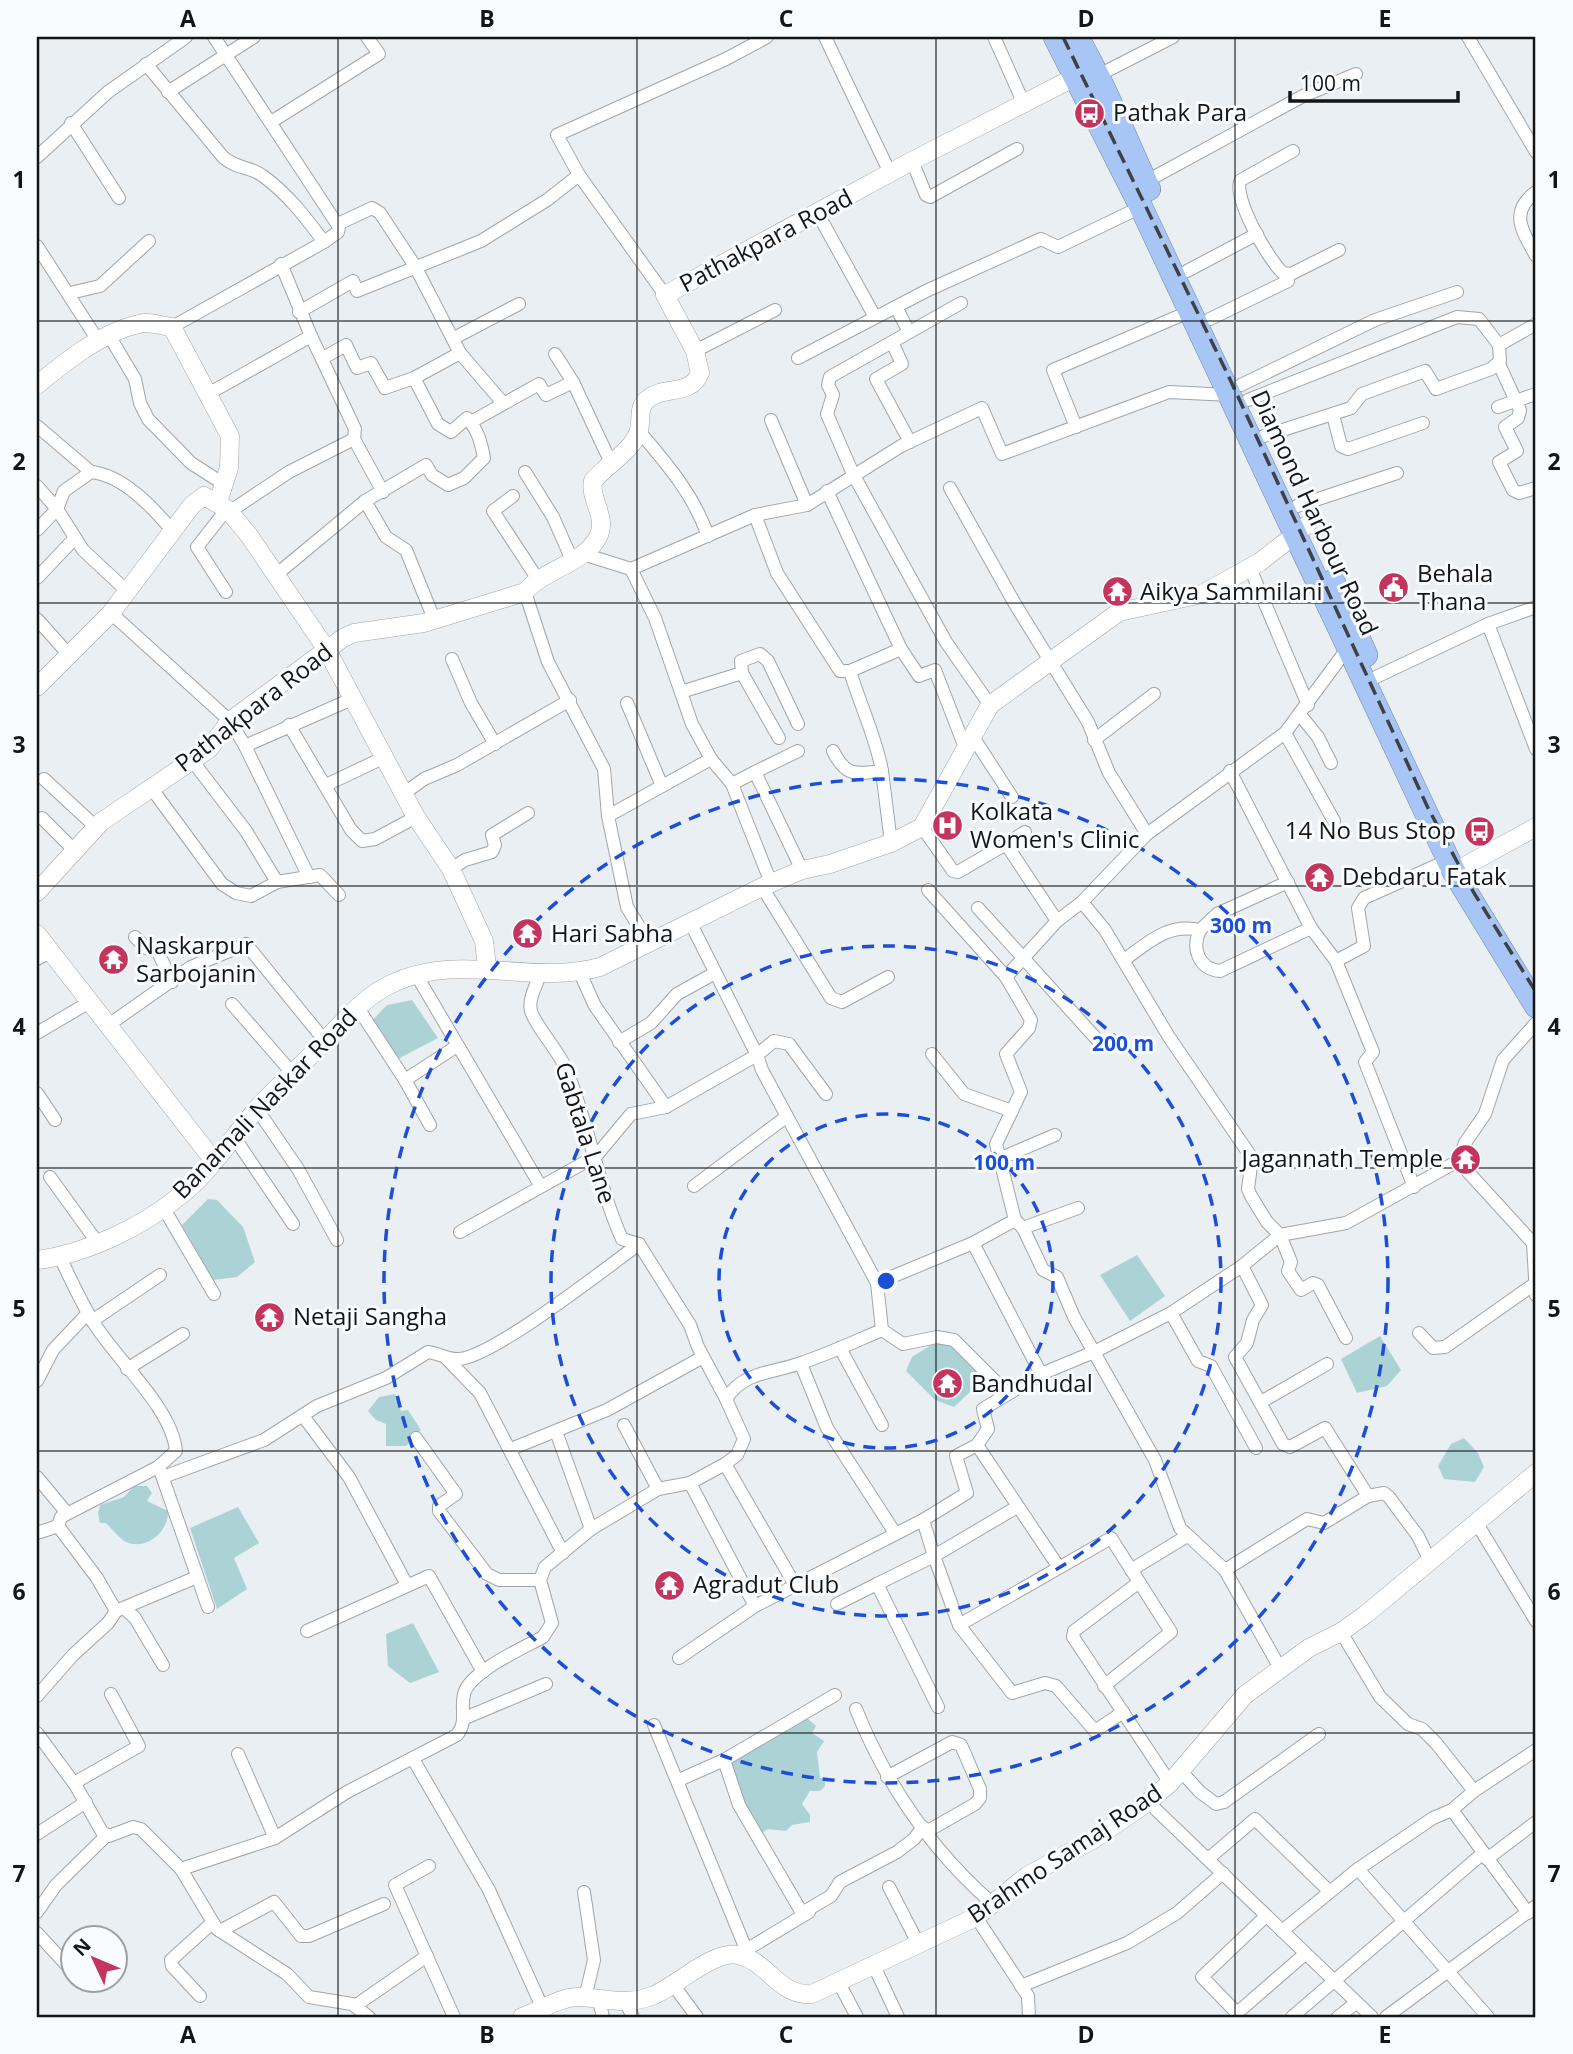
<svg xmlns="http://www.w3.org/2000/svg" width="1573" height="2054" viewBox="0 0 1573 2054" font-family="'Open Sans',sans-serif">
  <rect width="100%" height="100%" fill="#eaeff3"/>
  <g fill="#abd3d6">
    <polygon points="412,1000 438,1038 394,1061 370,1023 387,1005"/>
    <polygon points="208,1199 217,1200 243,1227 255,1262 237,1277 213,1280 182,1225"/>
    <polygon points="1137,1255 1165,1296 1130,1321 1100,1275"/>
    <polygon points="1380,1336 1401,1370 1387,1386 1357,1393 1341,1359"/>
    <polygon points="939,1340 965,1355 988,1375 954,1407 935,1400 906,1371 912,1357"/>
    <polygon points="395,1394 401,1411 408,1410 421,1430 406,1446 386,1446 386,1424 376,1420 368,1411 379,1397"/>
    <polygon points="1464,1438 1478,1453 1484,1467 1475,1482 1444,1479 1438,1466 1451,1444"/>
    <path d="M134,1486h13l5,7 -5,8 21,10c1,20 -21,40 -42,31 -7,-4 -14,-13 -20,-19h-6l-2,-10 2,-8 24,-8z"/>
    <polygon points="238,1507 259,1543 234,1558 247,1589 217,1609 190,1528"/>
    <polygon points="413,1623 439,1672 410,1683 388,1666 386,1634"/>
    <polygon points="807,1718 816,1726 812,1733 824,1741 817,1752 820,1778 825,1778 825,1786 820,1791 810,1791 802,1804 810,1815 810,1822 792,1825 786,1831 768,1829 760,1834 760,1829 739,1803 731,1761"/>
  </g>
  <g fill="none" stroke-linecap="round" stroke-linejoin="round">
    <defs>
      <g id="street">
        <polyline points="825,37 890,173"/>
        <polyline points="994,37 1024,104"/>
        <polyline points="1468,37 1536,152"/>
        <path d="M146,64l77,93c13,12 27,9 40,19 25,18 43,42 61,66"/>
        <polyline points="1095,77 1173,37"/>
        <polyline points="168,92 254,37"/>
        <polyline points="271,122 379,54 367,37"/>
        <polyline points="71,123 119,198"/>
        <path d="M1293,151l-52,29c-10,15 28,81 42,93l8,1 48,-24"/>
        <polyline points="37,157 108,92 186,37"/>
        <polyline points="912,161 926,195 930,197 1017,149"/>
        <polyline points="1145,182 1303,96 1356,74"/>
        <path d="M1536,192c-28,20 -13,40 0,64"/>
        <polyline points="818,214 875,317"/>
        <polyline points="338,224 372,208 380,213 415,266 460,353 503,403"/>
        <polyline points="37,246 99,342"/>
        <polyline points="1187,271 1257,234"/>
        <polyline points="70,293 100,286 149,241"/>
        <polyline points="665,295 579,175 557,135 726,59 767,37"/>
        <polyline points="961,303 830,377 828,385 833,395 827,414 853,474 946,642 990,705"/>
        <polyline points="896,307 909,332"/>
        <polyline points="299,312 353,281 357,291 481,241 547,200 579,175"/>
        <polyline points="1210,319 1288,281"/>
        <polyline points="172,327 324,242 338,232 339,227 214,37"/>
        <polyline points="110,337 135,379 140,403 148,419 191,463 222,483"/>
        <polyline points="454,338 519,304"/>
        <polyline points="892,342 902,364 876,379 910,442"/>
        <polyline points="695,351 775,310"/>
        <polyline points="555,354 573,382 611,463"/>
        <polyline points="323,358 346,345 357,368 371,363 385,388 414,378"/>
        <polyline points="798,358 926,291 1041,239 1058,247 1141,207"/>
        <polyline points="1499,364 1520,410 1518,418 1505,427 1517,451 1499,462 1513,490 1519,493 1536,488"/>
        <polyline points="1241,385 1375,320 1457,292"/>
        <polyline points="208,394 311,336 281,264"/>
        <polyline points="1248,400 1457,317 1479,319 1499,345"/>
        <polyline points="1498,407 1536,394"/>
        <polyline points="1333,415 1341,446 1348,449 1423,423"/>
        <polyline points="771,420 807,505"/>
        <polyline points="471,422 539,384 546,395 573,382"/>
        <polyline points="37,426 91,472"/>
        <polyline points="1076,427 1053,370 1191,311"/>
        <path d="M639,431c28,33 55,64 69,105"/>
        <polyline points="1264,436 1351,408 1362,394 1425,371 1436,389 1491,369 1500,361 1499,345 1536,324"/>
        <polyline points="354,439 383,492"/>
        <polyline points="525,472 553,517 572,560"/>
        <polyline points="37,486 57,509 83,550 128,592"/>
        <polyline points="950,488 1015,604 1088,722 1109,773 1147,834"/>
        <polyline points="827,491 901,649 919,676 935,670 966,750"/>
        <polyline points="513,496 493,511 537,578"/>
        <polyline points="365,501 386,537 406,550 434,619"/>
        <polyline points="1297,506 1397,473"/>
        <polyline points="229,512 289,472 354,439 355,429 311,336"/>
        <polyline points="755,515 777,573 840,671 850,671 901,649"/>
        <path d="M37,530l20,-21 7,-18 27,-19c32,3 61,35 81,58"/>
        <polyline points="583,554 631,569 755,515 807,505 901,446 982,408 1002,454 1169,392 1230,395"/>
        <polyline points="1250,568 1308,705"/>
        <polyline points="631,569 655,618 692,724 711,759 732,784 771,883"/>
        <path d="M277,574l88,-73 61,-36 6,10 16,10 16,-7 20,-20c-3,-16 -6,-28 -17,-40l-16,14 -13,-8 -24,-46 46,-25"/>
        <polyline points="37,578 75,538"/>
        <polyline points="226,592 197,547 227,509"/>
        <polyline points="525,592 548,662 604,769 608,816 627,907 649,943"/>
        <polyline points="111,613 230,721 245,746 309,877"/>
        <polyline points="37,619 70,656"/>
        <polyline points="1488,624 1536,749"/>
        <polyline points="452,659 471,703 495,744"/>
        <path d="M850,671c10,34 26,66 32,100"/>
        <polyline points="742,673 779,738"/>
        <polyline points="1376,677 1488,624 1536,607"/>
        <polyline points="681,692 742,673 741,661 760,654 768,661 798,724"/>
        <polyline points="627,703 662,786"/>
        <polyline points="1301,716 1318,737 1331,763"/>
        <polyline points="289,725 351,830 362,841 375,839 416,817"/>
        <polyline points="1285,733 1334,821"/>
        <polyline points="973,737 1012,797"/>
        <polyline points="1094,740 1154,694"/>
        <polyline points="245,746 352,699"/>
        <path d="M833,751c13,26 22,23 49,20l9,72"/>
        <polyline points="191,759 246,831 277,882"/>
        <polyline points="1230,771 1311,928 1336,961"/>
        <polyline points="755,772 798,751"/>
        <polyline points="44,779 97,828"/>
        <polyline points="732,784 755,772 802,870"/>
        <polyline points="326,785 383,758"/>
        <polyline points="152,789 222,884 236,893 251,896 277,882 320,875 339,895"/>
        <polyline points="406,792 424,779 457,765 570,700"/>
        <polyline points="608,816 711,759"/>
        <polyline points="42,818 73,849"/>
        <polyline points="922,827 953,871 958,872 1006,844 1057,921 1082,902 1147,834 1285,733 1347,649"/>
        <polyline points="1006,844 1025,832"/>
        <polyline points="451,869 465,860 492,852 495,845 492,835 528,813"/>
        <polyline points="762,887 831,998 842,1002 888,977"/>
        <polyline points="928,890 1006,977"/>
        <polyline points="1082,902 1105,930 1169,1037 1252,1158 1248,1189 1251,1196 1267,1222 1280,1235 1291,1262 1288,1271 1301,1290 1313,1283 1318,1285 1346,1338"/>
        <polyline points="978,908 1102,1045"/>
        <polyline points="690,922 757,1055 762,1070 877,1283 882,1330"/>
        <path d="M1200,930c-9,19 -1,39 20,41l91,-43"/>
        <polyline points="135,937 146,948 157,950 172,982"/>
        <polyline points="37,959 52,951"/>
        <path d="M1124,960c25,-18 44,-37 76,-30l17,-16 71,-32"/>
        <polyline points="580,973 595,1006 666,1107"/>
        <path d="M540,975c-4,11 -12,24 -9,36 4,15 29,41 36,60 22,55 31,114 55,168l17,5"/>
        <polyline points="417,976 540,1185"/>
        <polyline points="232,1004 293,1074"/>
        <polyline points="358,1008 405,1080 430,1125"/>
        <polyline points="107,1026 191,967 246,944 325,1041"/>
        <polyline points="37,1033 88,1003"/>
        <polyline points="619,1042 651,1023 677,994 715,973"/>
        <polyline points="932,1054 964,1094 1012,1111"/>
        <polyline points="405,1080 457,1046"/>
        <polyline points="37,1093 55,1120"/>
        <polyline points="257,1109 298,1169 337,1240"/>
        <polyline points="234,1137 293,1224"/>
        <polyline points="999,1159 1055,1135"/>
        <polyline points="1458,1161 1533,1243 1536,1295"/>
        <polyline points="50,1177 97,1242"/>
        <polyline points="694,1186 786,1117"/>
        <polyline points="1414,1187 1365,1062 1373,1052 1336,961 1364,946 1358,908 1364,898 1449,860"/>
        <polyline points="163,1207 214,1294"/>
        <polyline points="1015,1220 1023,1228 1043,1270 1057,1277 1074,1317 1155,1460 1180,1528 1225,1570 1281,1670"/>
        <polyline points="1023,1228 1078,1208"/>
        <polyline points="460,1232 596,1156 631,1114 666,1107 757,1055 774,1041 789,1044 826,1094"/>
        <polyline points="973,1243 1041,1374"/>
        <polyline points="639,1244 690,1325 698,1347 726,1399"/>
        <polyline points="1242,1266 1262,1305 1253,1320 1247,1343 1235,1357 1283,1444 1290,1447 1325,1428 1368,1496 1384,1493 1389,1497 1418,1536 1430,1561"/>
        <polyline points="877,1283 973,1243 1015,1220 996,1144 1021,1092 1006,1054 1029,1028 1031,1020 1006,977 1057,921"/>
        <polyline points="1171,1313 1198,1361 1211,1366 1256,1448"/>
        <polyline points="92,1321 160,1275"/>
        <polyline points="882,1330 903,1344 937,1337 954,1340 1007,1393"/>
        <polyline points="1419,1333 1433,1348 1445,1347 1533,1285"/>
        <polyline points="840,1348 882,1425"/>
        <polyline points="447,1359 480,1393 563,1553"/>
        <polyline points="801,1364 827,1428 895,1533"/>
        <polyline points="127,1369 183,1334"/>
        <polyline points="37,1381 53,1350 88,1313"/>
        <polyline points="1261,1402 1327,1364"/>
        <polyline points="303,1416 349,1477 407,1585"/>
        <polyline points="624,1425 658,1489"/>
        <polyline points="558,1437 591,1529"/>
        <polyline points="416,1438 456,1494 439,1506 439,1511 487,1574 499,1580 540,1580"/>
        <polyline points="977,1445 1058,1566"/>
        <polyline points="511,1449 607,1410 703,1357"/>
        <polyline points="725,1464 795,1585"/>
        <polyline points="160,1470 208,1607"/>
        <polyline points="37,1477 66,1512"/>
        <path d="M163,1477l101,-37 53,-34 69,-28 42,-26c10,1 20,8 31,7 34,-2 147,-91 180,-115"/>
        <polyline points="690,1483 755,1606"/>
        <polyline points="1017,1507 934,1556 959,1625 1012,1693 1045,1683 1056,1686 1095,1731 1123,1712"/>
        <polyline points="1476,1522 1536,1621"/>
        <polyline points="37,1533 58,1526"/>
        <polyline points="1131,1570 1187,1536"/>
        <polyline points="1225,1570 1307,1519 1324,1523 1368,1496"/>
        <polyline points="1138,1583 1074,1631 1073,1637 1170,1783"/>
        <polyline points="837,1604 877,1584"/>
        <polyline points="124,1608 135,1618 163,1665"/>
        <polyline points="116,1611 197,1577"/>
        <polyline points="959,1625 1111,1538 1171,1632 1104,1686"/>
        <polyline points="307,1631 429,1576 483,1672"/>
        <polyline points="1341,1632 1380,1697 1408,1724 1422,1729 1436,1743 1474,1791"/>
        <polyline points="679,1658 755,1606 923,1520"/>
        <path d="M37,1696l36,-41 35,-32 8,-12 -19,-33 -39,-52 3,-9 97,-50 18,-16c-4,-44 -62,-93 -84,-131 -12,-20 -22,-42 -32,-63"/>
        <polyline points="938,1707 877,1584 934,1556 923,1520 967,1493 956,1456 977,1445 988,1429 983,1409 1041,1374 1094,1352 1171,1313 1242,1266 1280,1235 1346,1223 1458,1161 1465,1143 1485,1114 1503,1060 1536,1023"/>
        <path d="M856,1709c30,75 77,143 138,196"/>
        <polyline points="465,1718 546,1684"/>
        <polyline points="654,1725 750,1959"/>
        <polyline points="37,1733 76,1786 102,1832 109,1836 133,1827 141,1829 181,1869 217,1929 287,1974 309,1997 352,2004 369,2017"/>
        <polyline points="238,1754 275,1838"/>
        <polyline points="413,1759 489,1890 543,2009"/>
        <polyline points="724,1760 739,1805 802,1913 831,1896 840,1882 897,1852 914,1839 923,1827"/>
        <polyline points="1180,1770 1200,1792 1216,1804 1224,1802 1319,1734"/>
        <polyline points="887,1777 952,1742 961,1745 980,1789 980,1798 975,1804 926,1832"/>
        <polyline points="679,1780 724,1760 835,1695"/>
        <polyline points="74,1783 139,1746 111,1694"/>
        <polyline points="1148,1802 1372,2017"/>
        <polyline points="1452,1810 1528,1913"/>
        <polyline points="37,1834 86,1802"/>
        <polyline points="1208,1859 1255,1819 1329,1891"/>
        <polyline points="1487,1859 1536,1822"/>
        <polyline points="429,1866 395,1885 454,2017"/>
        <path d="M181,1869l94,-31 72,-46 110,-57c11,-14 3,-25 7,-41 5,-22 59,-46 79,-57l9,-14 -12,-43 5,-13 46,-38 67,-40 32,-6 35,-19 12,-9 7,-16 -18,-40c18,-29 50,-26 78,-37 26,-9 52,-21 78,-32"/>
        <polyline points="1358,1869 1488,2017"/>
        <polyline points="889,1887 919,1945"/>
        <polyline points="584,1892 594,1960 585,1998"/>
        <polyline points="37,1912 56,1885 106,1836"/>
        <polyline points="1266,1916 1202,1977 1237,2013 1305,1954"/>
        <polyline points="976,1917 1028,1996 1029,2017"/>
        <polyline points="220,1931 274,1902 301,1936 309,1936 384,1904"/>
        <polyline points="1282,1931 1358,1869 1433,1818 1452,1810 1474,1791 1536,1750"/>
        <polyline points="37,1933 74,1973"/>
        <polyline points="746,1950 809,1912"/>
        <polyline points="874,1966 898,2017"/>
        <polyline points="80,1980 83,1980"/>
        <polyline points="839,1983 857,2017"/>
        <polyline points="674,1986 697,2017"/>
        <polyline points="1021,1986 1127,1943 1177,1913 1223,1873"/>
        <polyline points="200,1996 172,1966 171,1960 212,1923"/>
        <polyline points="599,2001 603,2017"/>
        <polyline points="625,2001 633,2017"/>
        <polyline points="355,2006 427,1956"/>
        <polyline points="1292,2017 1482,1854"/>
        <polyline points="1338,2017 1356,2003"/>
        <polyline points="1386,2017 1536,1906"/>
      </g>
      <g id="secondary">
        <path d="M37,385c28,-23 65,-53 102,-61 10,-3 23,2 33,3l58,109 -1,32 -11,34"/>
        <polyline points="37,687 111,613 192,505 204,496 227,509 248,534 327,650 416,817 451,869 484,941 487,967"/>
        <polyline points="1454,872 1536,827"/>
        <path d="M37,892l64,-70 108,-73 21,-28 113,-83 11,-5 70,-10 101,-31c20,-24 61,-28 74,-57 8,-18 -10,-37 -6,-54 13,-16 38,-29 45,-48 5,-12 -2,-26 11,-35 15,-12 42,-2 51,-25l-5,-22 -30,-56 247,-134 163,-84"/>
        <polyline points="37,934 214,1161"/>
        <path d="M37,1260c49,-6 105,-33 144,-65 29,-23 50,-56 74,-84 18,-21 41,-40 60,-60 23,-23 46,-53 76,-67 67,-33 140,2 209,-17l162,-80 40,-17 28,-6 61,-21 31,-16 68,-122 129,-93 83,-18 58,-32 47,-37"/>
        <path d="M522,2017c17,-6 38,-20 56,-20 26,1 48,9 74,-1 25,-10 61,-46 86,-41 30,6 41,42 74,39l164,-77 51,-41 67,-37 54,-37 22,-19 75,-88 64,-47 32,-16 24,-17 171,-142"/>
      </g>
      <g id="highway">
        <polyline points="1055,37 1141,207 1454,872 1536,1006"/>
        <path d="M1077,37c28,48 48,101 72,152"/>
        <polyline points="1333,581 1366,655"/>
      </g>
    </defs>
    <use href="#street" stroke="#a1a5a9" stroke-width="14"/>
    <use href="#secondary" stroke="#a1a5a9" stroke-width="19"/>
    <use href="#highway" stroke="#7487a7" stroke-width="24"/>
    <use href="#street" stroke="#fff" stroke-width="12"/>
    <use href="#secondary" stroke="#fff" stroke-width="18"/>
    <use href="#highway" stroke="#a7c5f5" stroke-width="23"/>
    <polyline stroke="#404144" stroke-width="3.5" stroke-dasharray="14 7" stroke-linecap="butt" points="1063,37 1228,375 1428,808 1474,893 1536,992"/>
  </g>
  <path fill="none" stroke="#141517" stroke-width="2" stroke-opacity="0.55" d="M338,37v1980M637,37v1980M936,37v1980M1235,37v1980M37,321h1499M37,603h1499M37,886h1499M37,1168h1499M37,1451h1499M37,1733h1499"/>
  <g fill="none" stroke="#1d4ed8" stroke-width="3.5" stroke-dasharray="12 9">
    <circle cx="886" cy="1281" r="167"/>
    <circle cx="886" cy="1281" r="335"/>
    <circle cx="886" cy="1281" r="502"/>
  </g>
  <defs>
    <symbol id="bus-disc" viewBox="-11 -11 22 22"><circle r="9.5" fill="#c3345e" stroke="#f9fcff"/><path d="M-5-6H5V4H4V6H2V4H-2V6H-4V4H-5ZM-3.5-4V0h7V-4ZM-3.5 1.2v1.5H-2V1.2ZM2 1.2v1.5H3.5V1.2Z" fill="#fff"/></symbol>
    <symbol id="civic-disc" viewBox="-11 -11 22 22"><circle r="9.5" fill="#c3345e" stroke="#f9fcff"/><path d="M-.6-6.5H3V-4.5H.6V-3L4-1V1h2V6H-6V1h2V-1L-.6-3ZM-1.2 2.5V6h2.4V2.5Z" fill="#fff"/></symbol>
    <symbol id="temple-disc" viewBox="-11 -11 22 22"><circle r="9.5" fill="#c3345e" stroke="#f9fcff"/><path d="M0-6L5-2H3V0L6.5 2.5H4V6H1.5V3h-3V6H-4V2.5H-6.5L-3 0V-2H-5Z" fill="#fff"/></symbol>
    <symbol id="hospital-disc" viewBox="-11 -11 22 22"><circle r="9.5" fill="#c3345e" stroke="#f9fcff"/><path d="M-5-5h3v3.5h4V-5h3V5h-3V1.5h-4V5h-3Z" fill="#fff"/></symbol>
  </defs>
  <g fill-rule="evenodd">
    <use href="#bus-disc" x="1072" y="96" width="35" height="35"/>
    <use href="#civic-disc" x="1376" y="570" width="35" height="35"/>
    <use href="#temple-disc" x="1100" y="574" width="35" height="35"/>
    <use href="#hospital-disc" x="930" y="808" width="35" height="35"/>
    <use href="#bus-disc" x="1462" y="814" width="35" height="35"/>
    <use href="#temple-disc" x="1302" y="860" width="35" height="35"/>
    <use href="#temple-disc" x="510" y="916" width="35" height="35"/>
    <use href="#temple-disc" x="96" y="942" width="35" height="35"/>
    <use href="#temple-disc" x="1448" y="1142" width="35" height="35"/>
    <use href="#temple-disc" x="252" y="1300" width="35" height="35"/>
    <use href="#temple-disc" x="930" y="1366" width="35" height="35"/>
    <use href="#temple-disc" x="652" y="1568" width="35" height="35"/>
  </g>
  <g text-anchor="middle" stroke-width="6" stroke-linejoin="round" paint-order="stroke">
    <g font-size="24" fill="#141517" stroke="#f9fcff" text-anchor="start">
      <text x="1113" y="121">Pathak Para</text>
      <text x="1417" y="582">Behala<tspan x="1417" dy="28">Thana</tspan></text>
      <text x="1140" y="600">Aikya Sammilani</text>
      <text x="970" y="820">Kolkata<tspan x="970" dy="28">Women's Clinic</tspan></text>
      <text x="1456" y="839" text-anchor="end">14 No Bus Stop</text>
      <text x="1342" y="885">Debdaru Fatak</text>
      <text x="551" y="942">Hari Sabha</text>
      <text x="136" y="954">Naskarpur<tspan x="136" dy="28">Sarbojanin</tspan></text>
      <text x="1443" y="1167" text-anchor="end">Jagannath Temple</text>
      <text x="293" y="1325">Netaji Sangha</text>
      <text x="971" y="1392">Bandhudal</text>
      <text x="693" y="1593">Agradut Club</text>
    </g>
    <g font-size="24" fill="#141517" stroke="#f9fcff">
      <text transform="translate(766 241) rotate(-28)" y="8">Pathakpara Road</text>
      <text transform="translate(1314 513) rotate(65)" y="8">Diamond Harbour Road</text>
      <text transform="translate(254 708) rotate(-38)" y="8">Pathakpara Road</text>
      <text transform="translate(265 1104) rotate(-46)" y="8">Banamali Naskar Road</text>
      <text transform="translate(585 1133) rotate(72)" y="8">Gabtala Lane</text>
      <text transform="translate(1065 1854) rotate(-34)" y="8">Brahmo Samaj Road</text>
    </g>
  </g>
  <circle cx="886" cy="1281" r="10" fill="#1d4ed8" stroke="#f9fcff" stroke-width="3.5"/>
  <g font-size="21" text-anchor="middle" font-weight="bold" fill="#1d4ed8" stroke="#f9fcff" stroke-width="6" stroke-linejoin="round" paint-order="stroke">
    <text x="1241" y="933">300 m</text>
    <text x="1123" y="1051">200 m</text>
    <text x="1004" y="1170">100 m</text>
  </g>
  <rect width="1573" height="2054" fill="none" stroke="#f9fcff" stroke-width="77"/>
  <g transform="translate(94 1959) rotate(314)"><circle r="33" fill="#f9fcff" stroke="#9da0a2" stroke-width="2"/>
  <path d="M0-5L12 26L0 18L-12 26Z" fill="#c3345e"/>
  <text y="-10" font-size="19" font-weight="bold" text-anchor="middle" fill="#141517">N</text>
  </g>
  <path d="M1290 91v10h168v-10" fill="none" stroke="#141517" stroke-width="3.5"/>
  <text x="1300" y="91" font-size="21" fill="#141517" stroke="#f9fcff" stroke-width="5" paint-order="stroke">100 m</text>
  <rect x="38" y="38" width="1496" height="1978" fill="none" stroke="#141517" stroke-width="2.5"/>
  <g font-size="23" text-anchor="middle" font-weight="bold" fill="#141517">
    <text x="188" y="27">A</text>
    <text x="487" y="27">B</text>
    <text x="786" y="27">C</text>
    <text x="1086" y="27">D</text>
    <text x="1385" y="27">E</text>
    <text x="19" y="188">1</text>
    <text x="1554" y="188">1</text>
    <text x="19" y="470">2</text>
    <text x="1554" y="470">2</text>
    <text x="19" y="753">3</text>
    <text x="1554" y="753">3</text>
    <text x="19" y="1035">4</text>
    <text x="1554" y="1035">4</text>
    <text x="19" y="1317">5</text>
    <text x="1554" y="1317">5</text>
    <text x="19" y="1600">6</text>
    <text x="1554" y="1600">6</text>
    <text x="19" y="1882">7</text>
    <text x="1554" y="1882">7</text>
    <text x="188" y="2043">A</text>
    <text x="487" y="2043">B</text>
    <text x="786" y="2043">C</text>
    <text x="1086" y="2043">D</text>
    <text x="1385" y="2043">E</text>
  </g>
</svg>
